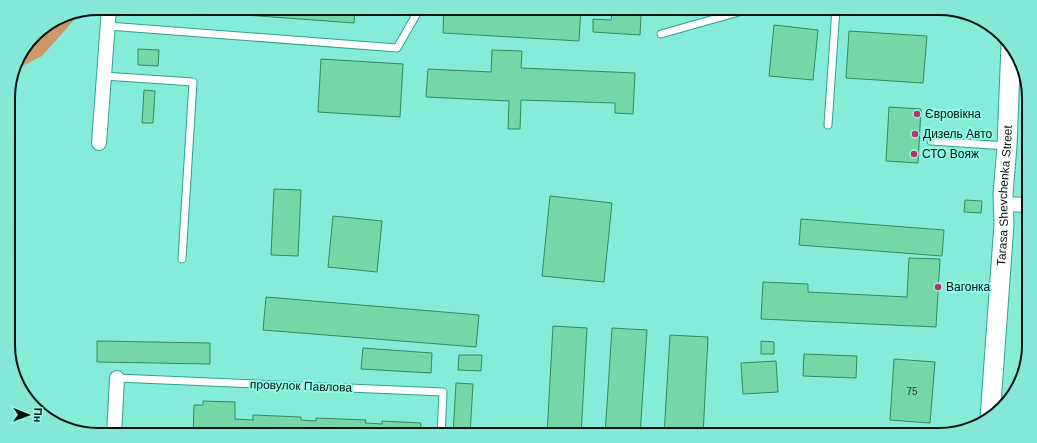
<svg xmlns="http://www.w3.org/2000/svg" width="1037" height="443" viewBox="0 0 1037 443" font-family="Arial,sans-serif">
  <rect width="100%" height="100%" fill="#84ecd9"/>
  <path fill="#cc976b" d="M79,12l-4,7 -33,37 -28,14c6,-23 27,-46 49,-55 5,-2 11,-2 16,-3z"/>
  <g fill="#74d7a5" stroke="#348861">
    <polygon points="219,8 355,8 354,23 218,13"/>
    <polygon points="444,8 581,8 579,41 443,33"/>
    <polygon points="961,12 973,15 976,16 976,20 960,19"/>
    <polygon points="612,13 641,15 640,35 593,32 593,19 611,20"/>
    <polygon points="774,25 818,30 813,80 769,76"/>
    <polygon points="849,31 927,36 923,83 846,78"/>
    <polygon points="138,49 159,50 158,66 138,65"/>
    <polygon points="492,50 522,51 521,68 635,73 633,114 615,113 615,103 521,100 520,129 508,129 509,101 426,97 428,69 491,72"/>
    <polygon points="321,59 403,64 400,117 318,112"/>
    <polygon points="144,90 155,91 153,123 142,123"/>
    <polygon points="889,107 921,109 918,163 886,161"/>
    <polygon points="274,189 301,190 298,256 271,255"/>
    <polygon points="550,196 612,203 604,282 542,276"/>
    <polygon points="965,200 982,201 981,213 964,212"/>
    <polygon points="333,216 382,221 377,272 328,267"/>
    <polygon points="801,219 944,230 942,256 799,245"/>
    <polygon points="909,258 940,259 936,327 761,319 763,282 808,284 808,292 907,297"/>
    <polygon points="266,297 479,315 476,347 263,330"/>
    <polygon points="553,326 587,328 581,435 547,435"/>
    <polygon points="612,328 647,330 640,435 605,435"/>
    <polygon points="670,335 708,337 703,435 664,435"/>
    <polygon points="97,341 210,343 210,364 97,362"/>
    <polygon points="761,341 774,342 774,354 761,354"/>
    <polygon points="363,348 432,353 431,373 361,369"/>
    <polygon points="804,354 857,356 856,378 803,376"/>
    <polygon points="459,355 482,355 481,371 458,370"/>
    <polygon points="894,359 935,362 930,423 890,420"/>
    <polygon points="776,361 778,392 743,394 741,363"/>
    <polygon points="456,383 473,384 470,435 453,435"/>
    <polygon points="203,401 235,402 235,419 253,420 253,415 301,417 301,420 316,421 316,418 366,420 365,423 382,424 382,421 421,423 420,435 193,435 194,405 203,405"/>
  </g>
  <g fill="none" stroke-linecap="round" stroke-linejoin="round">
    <defs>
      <g id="service">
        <polyline points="108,26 397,48 416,15 416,8"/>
        <polyline points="661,34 753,8"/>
        <polyline points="104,76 193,82 182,259"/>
        <polyline points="828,125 836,8"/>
        <polyline points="931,141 1007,146"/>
        <polyline points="117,378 443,392 441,435"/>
      </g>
      <g id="minor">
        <polyline points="99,143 109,8"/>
        <polyline points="1004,204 1029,205"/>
        <polyline points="114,435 117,378"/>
      </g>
      <g id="secondary">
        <path id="s1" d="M990,418l14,-194 -1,-30 4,-48 4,-102"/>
      </g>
    </defs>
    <use href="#service" stroke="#32a190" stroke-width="9"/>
    <use href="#minor" stroke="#32a190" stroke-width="16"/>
    <use href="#secondary" stroke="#32a190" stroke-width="21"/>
    <use href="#service" stroke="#fff" stroke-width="7"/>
    <use href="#minor" stroke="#fff" stroke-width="14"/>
    <use href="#secondary" stroke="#fff" stroke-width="19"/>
  </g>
  <g fill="#bc316a" stroke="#91fae6" stroke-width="1.5">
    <circle cx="917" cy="114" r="4"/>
    <circle cx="915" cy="134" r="4"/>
    <circle cx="914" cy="154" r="4"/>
    <circle cx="938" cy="287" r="4"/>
  </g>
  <g text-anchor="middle" stroke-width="4" stroke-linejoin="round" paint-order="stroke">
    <g font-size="10" fill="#1d4234">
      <text x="912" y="395">75</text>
    </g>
    <g font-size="12" fill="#00110e" stroke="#91fae6" text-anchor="start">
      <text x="925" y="118">Євровікна</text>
      <text x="923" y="138">Дизель Авто</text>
      <text x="922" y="158">СТО Вояж</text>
      <text x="946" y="291">Вагонка</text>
    </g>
    <g font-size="12" fill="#00110e" stroke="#91fae6">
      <text dy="4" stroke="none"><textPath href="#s1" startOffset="223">Tarasa Shevchenka Street</textPath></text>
      <text transform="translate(301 386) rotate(2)" y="4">провулок Павлова</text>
    </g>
  </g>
  <path d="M0 0H1037V443H0ZM98 15H939A83 83 0 0 1 1022 98V345A83 83 0 0 1 939 428H98A83 83 0 0 1 15 345V98A83 83 0 0 1 98 15Z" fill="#85e7d5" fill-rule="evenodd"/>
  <path fill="none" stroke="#00110e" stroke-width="2" d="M98 15H939A83 83 0 0 1 1022 98V345A83 83 0 0 1 939 428H98A83 83 0 0 1 15 345V98A83 83 0 0 1 98 15Z"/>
  <g transform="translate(28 415) rotate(91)" stroke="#91fae6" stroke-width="3" paint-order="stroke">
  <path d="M0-3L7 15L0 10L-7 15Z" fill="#00110e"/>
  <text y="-6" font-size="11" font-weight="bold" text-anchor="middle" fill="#00110e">Пн</text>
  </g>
</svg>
